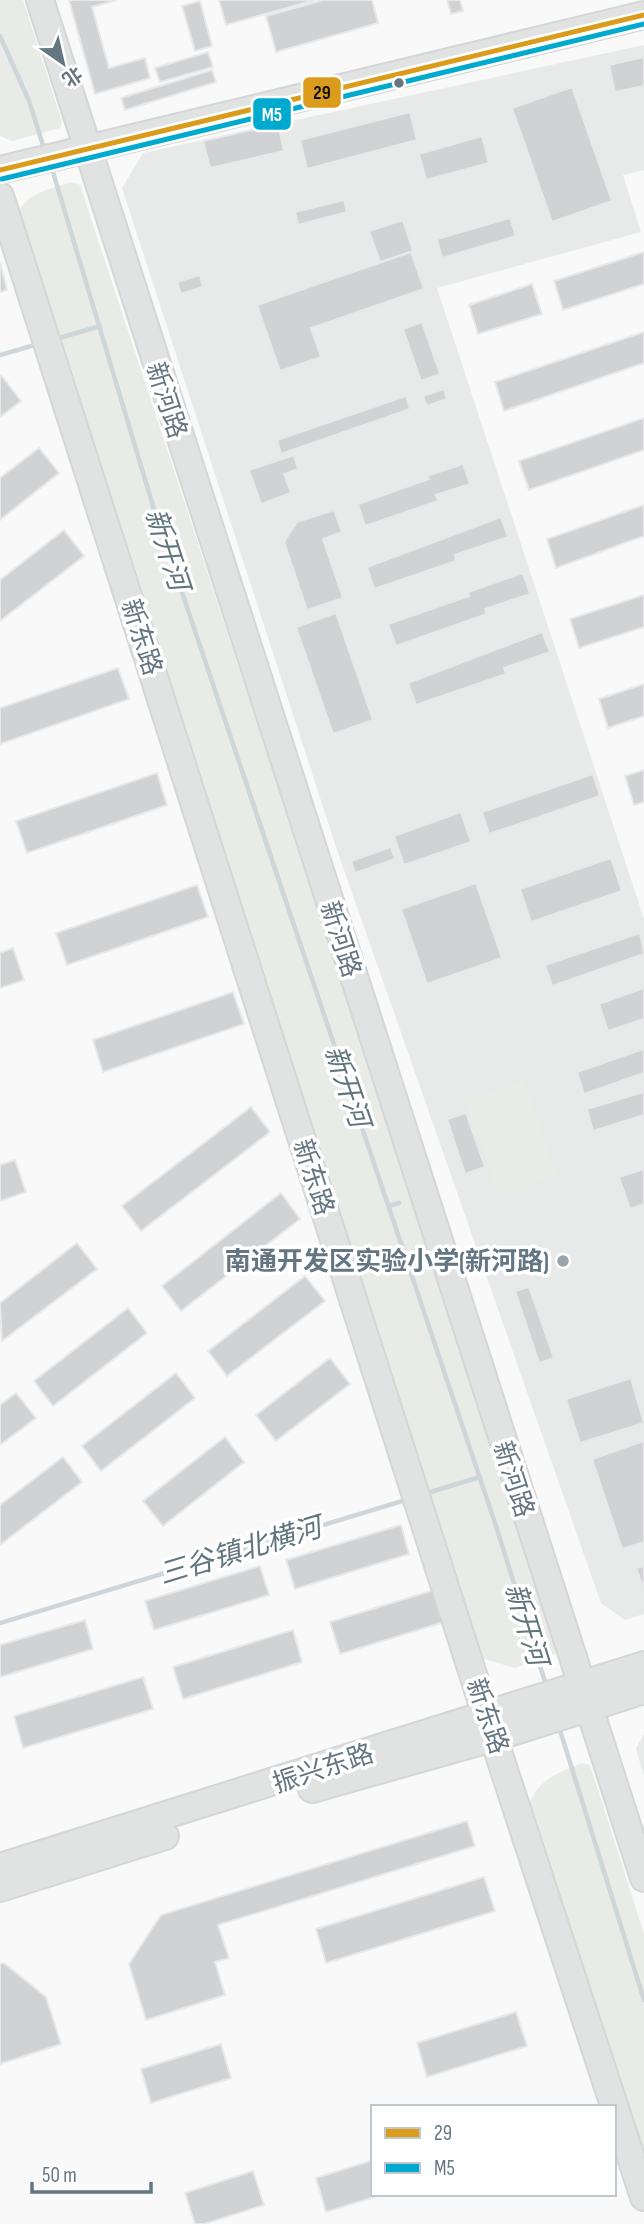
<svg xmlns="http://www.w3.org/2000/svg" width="644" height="2224" viewBox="0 0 644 2224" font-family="'Sofia Sans Condensed','Noto Sans SC',sans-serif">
  <rect width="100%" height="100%" fill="#f9f9f9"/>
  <g fill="#e8e9e9">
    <polygon points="644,45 644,170 623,175 641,232 437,288 644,919 644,1614 625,1620 601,1603 337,850 122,188 143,153"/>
    <polygon points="644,1734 644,1777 636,1748"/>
  </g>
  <g fill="#e8ebe6">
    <polygon points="0,0 23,0 62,122 60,128 12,141 0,136"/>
    <path d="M72,182l8,3 478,1452 -3,17 -40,14 -37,-11 -460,-1442c5,-22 36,-27 54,-33z"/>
    <polygon points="524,1080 557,1175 499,1196 465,1101"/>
    <path d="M582,1763l8,2 54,169v232l-117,-356c8,-29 30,-37 55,-47z"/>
  </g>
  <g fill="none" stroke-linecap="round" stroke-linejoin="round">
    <g stroke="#ced6d9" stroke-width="4.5">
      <polyline points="0,36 29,101 43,145"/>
      <polyline points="53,172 153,506 496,1526 546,1685"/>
      <polyline points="56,339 100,326"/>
      <polyline points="0,355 38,344"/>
      <polyline points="389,1206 399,1203"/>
      <polyline points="424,1494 480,1477"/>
      <polyline points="0,1623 409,1499"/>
      <polyline points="559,1727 644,2000"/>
    </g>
  </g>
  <g fill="#d0d2d3" stroke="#e8e8e8" stroke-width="2">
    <polygon points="69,0 117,0 92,7 109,68 145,58 150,78 95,94"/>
    <polygon points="219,0 315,0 226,25"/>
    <polygon points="323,0 372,0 378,23 276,52 266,16"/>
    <polygon points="447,0 460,0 463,11 451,14"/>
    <polygon points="200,1 212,46 195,51 182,6"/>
    <polygon points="208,52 213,67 160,82 155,68"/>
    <polygon points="644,57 644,86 615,92 609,65"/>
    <polygon points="212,70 216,82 125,110 121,98"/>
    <polygon points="572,87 612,201 552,222 512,108"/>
    <polygon points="410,112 417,140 307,169 300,140"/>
    <polygon points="278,124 284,151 210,168 203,141"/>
    <polygon points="482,136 489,163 426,180 419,154"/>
    <polygon points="344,200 347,212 298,225 295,212"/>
    <polygon points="510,218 516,236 442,258 437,239"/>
    <polygon points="403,220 413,251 380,262 369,231"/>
    <polygon points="411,252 424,289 311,328 321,357 280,371 257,305"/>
    <polygon points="644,252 644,284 563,310 554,281"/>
    <polygon points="0,262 7,290 0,292"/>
    <polygon points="200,275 203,287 181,294 177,282"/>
    <polygon points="532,284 542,314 478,334 469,305"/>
    <polygon points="422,322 440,374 421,381 403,329"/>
    <polygon points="644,332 644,363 504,411 495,382"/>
    <polygon points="1,375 21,401 0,417 0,376"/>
    <polygon points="444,389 447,399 427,406 423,396"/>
    <polygon points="406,396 410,409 281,454 277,440"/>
    <polygon points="644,418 644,450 529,490 519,461"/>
    <polygon points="39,448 59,473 0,520 0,478"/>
    <polygon points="294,455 298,469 284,474 291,493 261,504 249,470"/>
    <polygon points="463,464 470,484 436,495 438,501 365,526 358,504 429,479 427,476"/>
    <polygon points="644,505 644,536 556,568 547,539"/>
    <polygon points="334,510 342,532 323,539 343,598 307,610 284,542 297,522"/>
    <polygon points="501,517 508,537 455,555 456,561 374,589 367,567"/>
    <polygon points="64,530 84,556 0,621 0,580"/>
    <polygon points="523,573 530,594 485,609 487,614 396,646 388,624 469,596 468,592"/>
    <polygon points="644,595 644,627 579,648 570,619"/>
    <polygon points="336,613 373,720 333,734 296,627"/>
    <polygon points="542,632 550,652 504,668 506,674 416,705 408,683"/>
    <polygon points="118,668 129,699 0,744 0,708"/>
    <polygon points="644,684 644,716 608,728 599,699"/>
    <polygon points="644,770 644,802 634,805 625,776"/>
    <polygon points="157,773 167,805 27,853 16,821"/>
    <polygon points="593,774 600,796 489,834 482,812"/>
    <polygon points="461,812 471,842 404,865 394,836"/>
    <polygon points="391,847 395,859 355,873 351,861"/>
    <polygon points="611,858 622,891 531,922 520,889"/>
    <polygon points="476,883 502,958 427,984 401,909"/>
    <polygon points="197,885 208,917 67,965 56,933"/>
    <polygon points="640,933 644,954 552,986 545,965"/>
    <polygon points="13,948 24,980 0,988 0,953"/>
    <polygon points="644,988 644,1019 608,1031 599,1004"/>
    <polygon points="233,992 244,1024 103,1072 93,1040"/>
    <polygon points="644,1049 644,1073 584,1094 577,1072"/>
    <polygon points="644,1092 644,1115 593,1131 587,1109"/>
    <polygon points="251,1107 270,1132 141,1231 122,1206"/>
    <polygon points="466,1113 485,1167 465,1174 447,1119"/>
    <polygon points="15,1160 26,1192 0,1201 0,1165"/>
    <polygon points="644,1169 644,1204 630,1209 619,1177"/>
    <polygon points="281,1193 300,1219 181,1311 162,1286"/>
    <polygon points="77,1243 97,1269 2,1341 0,1303"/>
    <polygon points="305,1276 325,1301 227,1376 208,1351"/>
    <polygon points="529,1287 554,1358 539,1363 515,1291"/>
    <polygon points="128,1308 147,1333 53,1406 34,1381"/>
    <polygon points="330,1358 350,1384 276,1441 256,1415"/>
    <polygon points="176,1373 195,1398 101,1471 82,1446"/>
    <polygon points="631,1378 644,1423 580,1443 566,1399"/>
    <polygon points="16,1393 36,1418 0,1445 0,1405"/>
    <polygon points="225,1437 244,1462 163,1526 143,1501"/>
    <polygon points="644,1441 644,1542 622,1549 592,1459"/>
    <polygon points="63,1457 82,1482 0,1545 0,1505"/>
    <polygon points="401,1525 409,1554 295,1589 286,1560"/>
    <polygon points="260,1566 269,1595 154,1630 145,1601"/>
    <polygon points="644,1566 644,1589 636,1568"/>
    <polygon points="434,1590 444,1622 340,1654 330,1622"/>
    <polygon points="85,1620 93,1649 0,1677 0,1645"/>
    <polygon points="293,1630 302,1662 183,1699 173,1667"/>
    <polygon points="143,1677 153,1709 23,1748 14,1716"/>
    <polygon points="467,1821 475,1846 218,1925 229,1958 215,1962 225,1995 146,2020 129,1964 161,1915"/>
    <polygon points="484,1877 495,1911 326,1963 316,1929"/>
    <polygon points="4,1963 46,1997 61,2044 0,2064 0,1964"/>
    <polygon points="516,2012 527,2046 427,2077 417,2043"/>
    <polygon points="221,2044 231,2078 151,2103 141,2069"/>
    <polygon points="373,2160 373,2194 384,2194 326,2212 316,2178"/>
    <polygon points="253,2171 264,2205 204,2224 195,2224 185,2193"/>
  </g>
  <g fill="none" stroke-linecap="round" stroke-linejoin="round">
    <defs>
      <g id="secondary">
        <polyline points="40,0 644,1878"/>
        <polyline points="0,170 644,15"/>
        <polyline points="0,196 486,1715 644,2197"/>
        <polyline points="312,1789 496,1737 644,1690"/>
        <polyline points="0,1867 644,1665"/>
        <polyline points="0,1888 165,1836"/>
      </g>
    </defs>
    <use href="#secondary" stroke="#d5d6d7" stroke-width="30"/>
    <use href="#secondary" stroke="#e1e2e2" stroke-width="26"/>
    <defs>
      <polyline id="bus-1" points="0,170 644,15"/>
      <polyline id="bus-2" points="2,179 644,24"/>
    </defs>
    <use href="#bus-1" stroke="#fff" stroke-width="10"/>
    <use href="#bus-2" stroke="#fff" stroke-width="10"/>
    <use href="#bus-1" stroke="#da9c1a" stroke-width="5"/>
    <use href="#bus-2" stroke="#00a9ce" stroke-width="5"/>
  </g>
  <circle fill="#657683" stroke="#fff" stroke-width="2.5" cx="399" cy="83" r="6"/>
  <circle fill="#99a4ac" stroke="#fff" stroke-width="2.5" cx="563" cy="1261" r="7"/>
  <g text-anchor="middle" stroke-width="7" stroke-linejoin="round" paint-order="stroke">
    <g font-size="26" fill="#657683" stroke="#fff">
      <text transform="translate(167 400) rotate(72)" y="9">新河路</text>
      <text transform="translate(142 637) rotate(72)" y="9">新东路</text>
      <text transform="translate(341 939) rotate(72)" y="9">新河路</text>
      <text transform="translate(314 1177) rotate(72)" y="9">新东路</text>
      <text transform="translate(514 1479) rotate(72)" y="9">新河路</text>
      <text transform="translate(488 1716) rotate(71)" y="9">新东路</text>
      <text transform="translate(323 1768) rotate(-18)" y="9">振兴东路</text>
    </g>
    <g font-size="26" font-weight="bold" fill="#657683" stroke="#fff" text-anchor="end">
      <text x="549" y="1270">南通开发区实验小学(新河路)</text>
    </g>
    <g font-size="28" font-style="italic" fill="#60757c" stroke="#fff">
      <text transform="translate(168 549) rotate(72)" y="10">新开河</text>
      <text transform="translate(348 1086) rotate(71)" y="10">新开河</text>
      <text transform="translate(240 1550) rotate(-17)" y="10">三谷镇北横河</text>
      <text transform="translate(527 1624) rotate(73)" y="10">新开河</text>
    </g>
  </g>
  <g stroke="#fff" stroke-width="2.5">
    <rect x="302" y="76" width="40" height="33" rx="7" fill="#da9c1a"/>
    <rect x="252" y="97" width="40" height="34" rx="7" fill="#00a9ce"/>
  </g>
  <g font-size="19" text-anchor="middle" font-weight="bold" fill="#fff">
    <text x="272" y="121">M5</text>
  </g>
  <g font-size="19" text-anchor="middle" font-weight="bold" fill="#111">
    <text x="322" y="99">29</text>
  </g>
  <rect x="371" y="2105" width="245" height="91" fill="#ffffff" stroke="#c1c8cd" stroke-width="2"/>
  <rect x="385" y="2128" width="35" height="10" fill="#da9c1a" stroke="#c1c8cd" stroke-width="2"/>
  <text x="434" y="2140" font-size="21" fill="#657683">29</text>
  <rect x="385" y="2163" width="35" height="10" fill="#00a9ce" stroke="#c1c8cd" stroke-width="2"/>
  <text x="434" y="2175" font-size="21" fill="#657683">M5</text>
  <g transform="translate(63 63) rotate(146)" stroke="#ffffff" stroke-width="5" paint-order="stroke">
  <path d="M0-5L12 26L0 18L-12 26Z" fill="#657683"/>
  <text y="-10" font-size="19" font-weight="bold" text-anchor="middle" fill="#657683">北</text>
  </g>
  <path d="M32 2182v10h119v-10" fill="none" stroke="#657683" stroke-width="3.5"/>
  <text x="42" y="2182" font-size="21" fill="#657683" stroke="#ffffff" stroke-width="5" paint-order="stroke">50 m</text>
</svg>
